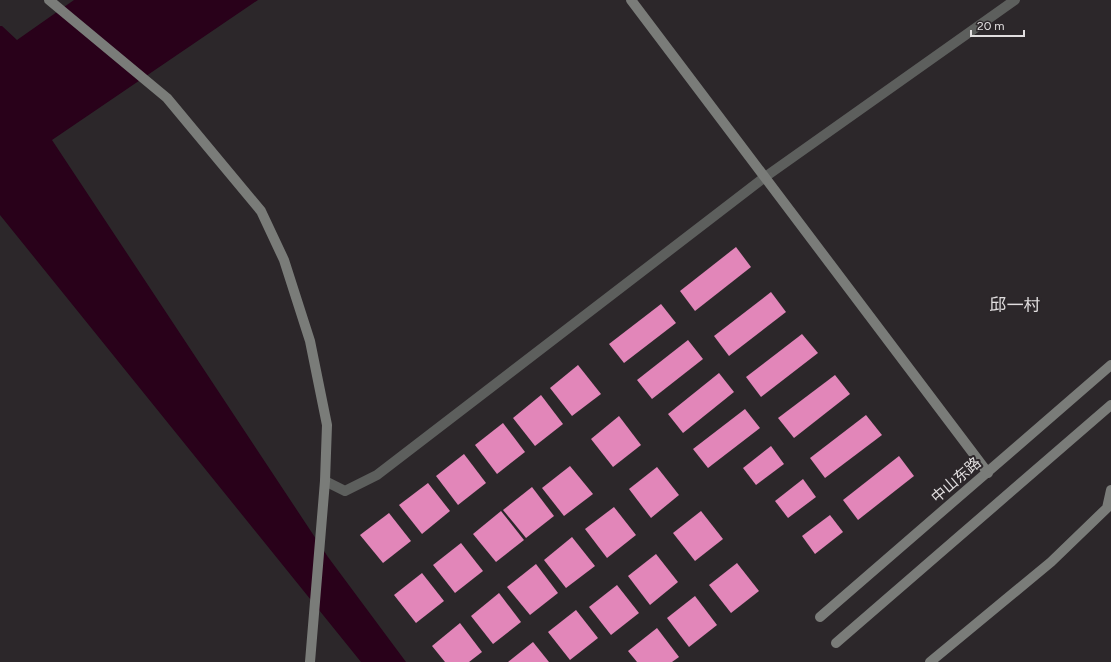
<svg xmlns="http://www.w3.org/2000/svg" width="1111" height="662" viewBox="0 0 1111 662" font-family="Figtree,'Noto Sans SC',sans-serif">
  <rect width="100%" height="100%" fill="#2c272a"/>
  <polygon fill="#29011a" points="74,0 258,0 52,140 328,557 406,662 361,662 0,215 0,26 2,26 17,40"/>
  <g fill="#e286b9">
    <polygon points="736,247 751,267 695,311 680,291"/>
    <polygon points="771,292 786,312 729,356 714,336"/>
    <polygon points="661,304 676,323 624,363 609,344"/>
    <polygon points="802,334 818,353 761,397 746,377"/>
    <polygon points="688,340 703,359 652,399 637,380"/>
    <polygon points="578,365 601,394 572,416 550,388"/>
    <polygon points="719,373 734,392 683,433 668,414"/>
    <polygon points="835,375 850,394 794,438 778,418"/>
    <polygon points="541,395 563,424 535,446 513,418"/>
    <polygon points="745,409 760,428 708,468 693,449"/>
    <polygon points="866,415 882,435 825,478 810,458"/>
    <polygon points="619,416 641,445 613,467 591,439"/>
    <polygon points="503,423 525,452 497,474 475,445"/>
    <polygon points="771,446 784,464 756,485 743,468"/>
    <polygon points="464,454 486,483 458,505 436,476"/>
    <polygon points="899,456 914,476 858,520 843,500"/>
    <polygon points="570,466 593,494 564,516 542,488"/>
    <polygon points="657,467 679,495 651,518 629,489"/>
    <polygon points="803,479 816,497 788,518 775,501"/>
    <polygon points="428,483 450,511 422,534 399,505"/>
    <polygon points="532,487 554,516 526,538 503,510"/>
    <polygon points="614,507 636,535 607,558 585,529"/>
    <polygon points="501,511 524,540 496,562 473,534"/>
    <polygon points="701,511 723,539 695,561 673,533"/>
    <polygon points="389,513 411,541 383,563 360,535"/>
    <polygon points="830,515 843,532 815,554 802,536"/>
    <polygon points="572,537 595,566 566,588 544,560"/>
    <polygon points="461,543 483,571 455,593 433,565"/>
    <polygon points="656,554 678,582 650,605 628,576"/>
    <polygon points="737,563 759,591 731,613 709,585"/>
    <polygon points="536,564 558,593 530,615 507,587"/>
    <polygon points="422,573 444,601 416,623 394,595"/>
    <polygon points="617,585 639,613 611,635 589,607"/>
    <polygon points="499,593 521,622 493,644 471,616"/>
    <polygon points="695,596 717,625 689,647 667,618"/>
    <polygon points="576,610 598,638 570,660 548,632"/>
    <polygon points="460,623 482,652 469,662 445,662 432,646"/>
    <polygon points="657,628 679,657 672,662 637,662 628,651"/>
    <polygon points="533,642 549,662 508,662"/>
  </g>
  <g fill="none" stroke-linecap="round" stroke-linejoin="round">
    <polyline stroke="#5d5f5d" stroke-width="10" points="325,481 345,491 377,475 765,177 1015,0"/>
    <g stroke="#7a7c79" stroke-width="10">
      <polyline points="49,0 167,98 261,211 284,260 310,341 327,425 325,481 310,662"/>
      <polyline points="631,0 988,473"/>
      <polyline points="820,617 1111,365"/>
      <polyline points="836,643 1111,405"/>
      <polyline points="930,662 1051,562 1107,508 1111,490"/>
    </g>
  </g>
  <g text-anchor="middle" stroke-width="4" stroke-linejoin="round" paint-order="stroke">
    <g font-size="15" fill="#e1dedf" stroke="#2c272a">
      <text transform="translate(956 480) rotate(-41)" y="5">中山东路</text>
    </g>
    <g font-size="17" fill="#e1dedf" stroke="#2c272a">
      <text x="1015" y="311">邱一村</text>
    </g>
  </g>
  <path d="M971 30v6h53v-6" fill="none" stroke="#e1dedf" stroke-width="2"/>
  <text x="977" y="30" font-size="12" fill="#e1dedf" stroke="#2c272a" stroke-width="3" paint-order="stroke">20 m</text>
</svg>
